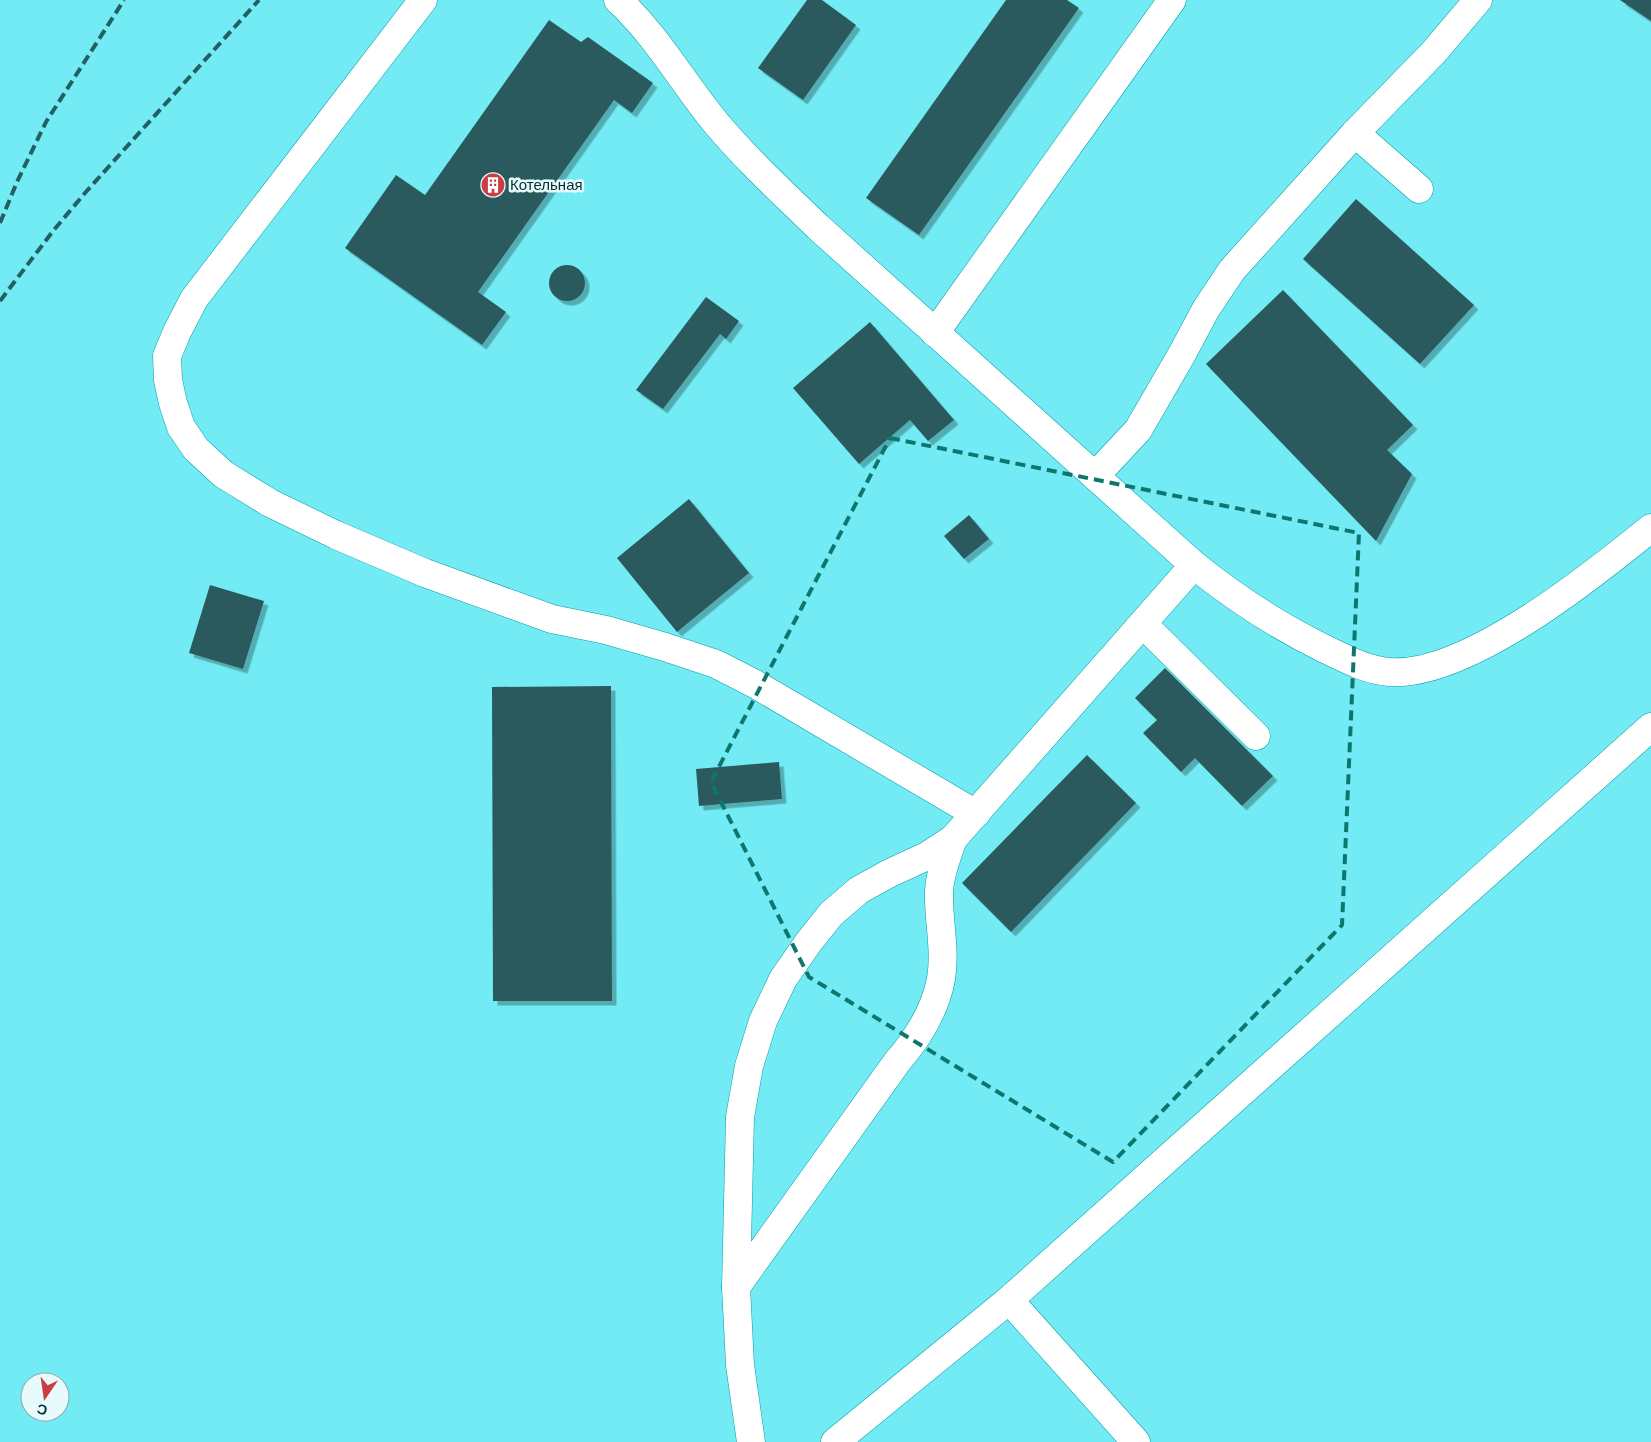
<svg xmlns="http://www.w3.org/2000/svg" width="1651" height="1442" viewBox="0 0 1651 1442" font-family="Arial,sans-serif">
  <defs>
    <filter id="shadow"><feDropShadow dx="4.5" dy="4.5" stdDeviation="0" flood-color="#0004"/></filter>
  </defs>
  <rect width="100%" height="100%" fill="#73ebf4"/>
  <g fill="#2b5a5d" filter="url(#shadow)">
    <polygon points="807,0 822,0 856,25 803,100 758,68"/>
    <polygon points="1006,0 1067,0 1079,8 919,235 866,198"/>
    <polygon points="1620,0 1651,0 1651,21"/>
    <polygon points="549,20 581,42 588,37 653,83 632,113 614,100 478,292 506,312 482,345 345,248 396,175 425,195"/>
    <polygon points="1356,199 1474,305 1420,364 1303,259"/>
    <circle cx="567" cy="283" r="18"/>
    <polygon points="1283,290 1413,425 1387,450 1412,474 1376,541 1206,364"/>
    <polygon points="706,297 739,321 726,339 720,334 663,409 636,390"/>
    <polygon points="870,322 954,420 928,441 910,420 859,464 793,388"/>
    <polygon points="689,499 749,573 677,632 617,558"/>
    <polygon points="969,515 989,539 964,559 944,536"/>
    <polygon points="210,585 264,601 243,669 189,653"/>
    <polygon points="1165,668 1273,776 1242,806 1195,758 1181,772 1143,733 1157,720 1135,698"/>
    <polygon points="611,686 612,1001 493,1001 492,687"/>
    <polygon points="1087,755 1136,803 1011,932 962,883"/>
    <polygon points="779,762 782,799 699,806 696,769"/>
  </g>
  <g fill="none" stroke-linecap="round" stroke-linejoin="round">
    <defs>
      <g id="minor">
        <polyline points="423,0 194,299 177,332 167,356 168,380 173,403 181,427 196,449 223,474 270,503 336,535 425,573 552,619 606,630 665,647 716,664 755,684 976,814"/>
        <path d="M618,0c39,36 65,83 98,123 31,37 67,70 102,104l376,338c41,33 84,61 131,84 21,10 41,21 64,23 77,6 204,-97 262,-144"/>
        <polyline points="1355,133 1419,189"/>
        <polyline points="935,333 1172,0"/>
        <polyline points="1095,476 1138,430 1182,354 1206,309 1232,270 1355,133 1434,52 1478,0"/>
        <polyline points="1143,624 1256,736"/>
        <path d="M736,1287l161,-225c21,-24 38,-51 44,-83 5,-30 -3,-59 -2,-88 1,-18 8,-35 14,-52"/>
        <polyline points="1009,1300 1136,1442"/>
        <polyline points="751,1442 740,1365 736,1287 740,1117 749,1066 763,1021 783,979 808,943 831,914 859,890 890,873 927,856 953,839 1194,565"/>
      </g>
      <polyline id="major" points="835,1442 1009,1300 1651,727"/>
    </defs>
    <use href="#minor" stroke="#009ea7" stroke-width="29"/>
    <use href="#major" stroke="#009ea7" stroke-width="29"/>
    <use href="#minor" stroke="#fff" stroke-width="28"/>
    <use href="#major" stroke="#fff" stroke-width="28"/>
    <g stroke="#226064" stroke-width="4" stroke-dasharray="10 5" stroke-linecap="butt">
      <polyline points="0,223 17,182 46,122 124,0"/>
      <polyline points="0,301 53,231 85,193 259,0"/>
    </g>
  </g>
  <path fill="none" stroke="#0f766e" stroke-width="4" stroke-dasharray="10 6" stroke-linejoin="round" d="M890,438l469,95 -17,392 -229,237 -304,-185 -98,-195z"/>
  <defs>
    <symbol id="building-disc" viewBox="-11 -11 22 22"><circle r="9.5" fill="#cc3c43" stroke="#e7fbfd"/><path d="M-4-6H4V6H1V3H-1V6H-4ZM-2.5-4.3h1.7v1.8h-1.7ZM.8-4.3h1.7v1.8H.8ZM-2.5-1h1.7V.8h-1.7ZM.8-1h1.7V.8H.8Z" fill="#fff"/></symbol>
  </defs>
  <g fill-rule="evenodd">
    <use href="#building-disc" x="479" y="171" width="28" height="28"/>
  </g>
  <g text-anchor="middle" stroke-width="5" stroke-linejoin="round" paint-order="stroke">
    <g font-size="15" fill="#052e31" stroke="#e7fbfd" text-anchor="start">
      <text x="510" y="190">Котельная</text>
    </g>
  </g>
  <g transform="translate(45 1397) rotate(193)"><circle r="24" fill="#e7fbfd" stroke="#8da9ab"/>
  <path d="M0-4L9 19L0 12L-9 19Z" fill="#cc3c43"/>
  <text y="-8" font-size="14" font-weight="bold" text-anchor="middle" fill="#052e31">С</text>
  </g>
</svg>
